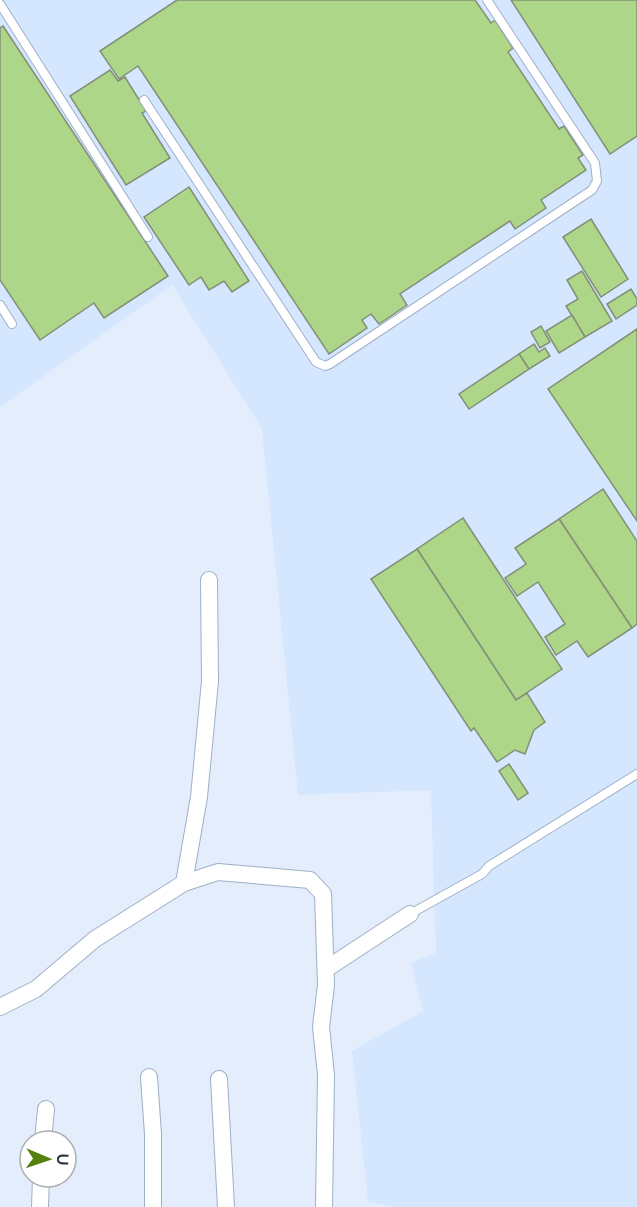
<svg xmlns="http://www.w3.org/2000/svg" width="637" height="1207" viewBox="0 0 637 1207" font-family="Raleway,sans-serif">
  <rect width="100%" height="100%" fill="#e3edfc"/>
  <polygon fill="#d5e7ff" points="0,0 637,0 637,1207 392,1207 368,1201 352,1051 423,1011 411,963 436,953 431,790 298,795 262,429 172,285 0,407"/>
  <g fill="#aed688" stroke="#838f78" stroke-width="1.5">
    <polygon points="177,0 475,0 491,23 495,20 513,48 508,52 559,129 564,126 583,155 578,158 586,170 541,200 546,208 515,229 510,221 400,294 407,305 379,324 371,314 362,320 367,328 329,354 138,66 119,79 100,51"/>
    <polygon points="511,0 637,0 637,136 610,154"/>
    <polygon points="3,26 168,276 104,318 94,303 40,340 0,280 0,28"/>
    <polygon points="110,70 118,81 125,77 146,111 142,113 170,158 126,185 70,96"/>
    <polygon points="189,187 249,281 232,292 224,281 209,290 201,277 189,285 144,217"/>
    <polygon points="591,219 628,279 601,297 563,237"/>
    <polygon points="582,271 612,321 585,337 566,306 578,299 567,280"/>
    <polygon points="631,289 637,299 637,305 616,319 607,304"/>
    <polygon points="572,315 585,337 559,353 546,331"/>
    <polygon points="541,326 550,342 540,348 531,332"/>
    <polygon points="637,329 637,521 548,389"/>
    <polygon points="534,344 539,352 545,348 550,356 529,369 519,354"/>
    <polygon points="519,354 529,369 469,409 459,394"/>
    <polygon points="603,489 637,541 637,624 632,628 559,519"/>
    <polygon points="463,518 562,669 516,700 417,549"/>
    <polygon points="559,519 632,628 588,657 577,641 556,655 545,637 565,624 538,582 517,596 505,578 526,564 515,548"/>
    <polygon points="417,549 516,700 527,693 545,722 534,730 525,754 515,750 497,762 474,728 471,731 371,579"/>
    <polygon points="509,764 528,793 518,800 499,771"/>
  </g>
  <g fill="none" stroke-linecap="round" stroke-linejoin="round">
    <defs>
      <g id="lane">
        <polyline points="0,4 148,237"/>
        <polyline points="144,100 316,362 325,366 330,364 592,190 597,181 595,163 487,0"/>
        <polyline points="0,305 12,324"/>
        <polyline points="410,914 482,874 489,866 637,774"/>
      </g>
      <g id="street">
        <polyline points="184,883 199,797 210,681 209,580"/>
        <polyline points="326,969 410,914"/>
        <polyline points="0,1007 36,989 95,939 184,883 218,872 310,880 323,894 326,985 321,1027 326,1075 324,1207"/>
        <polyline points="149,1077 153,1134 153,1207"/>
        <polyline points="219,1079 226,1207"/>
        <polyline points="43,1141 46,1109"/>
        <polyline points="40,1207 41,1177"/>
      </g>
    </defs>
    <use href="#lane" stroke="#9fafc6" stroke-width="10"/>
    <use href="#street" stroke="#9fafc6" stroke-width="18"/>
    <use href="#lane" stroke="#fff" stroke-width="8"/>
    <use href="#street" stroke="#fff" stroke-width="16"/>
  </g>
  <g transform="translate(48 1159) rotate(92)"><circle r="28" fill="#ffffff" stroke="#acafb2" stroke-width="1.5"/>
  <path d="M0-4.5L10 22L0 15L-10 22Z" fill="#53810c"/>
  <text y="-9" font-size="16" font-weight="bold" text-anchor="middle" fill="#2f363f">U</text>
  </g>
</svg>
